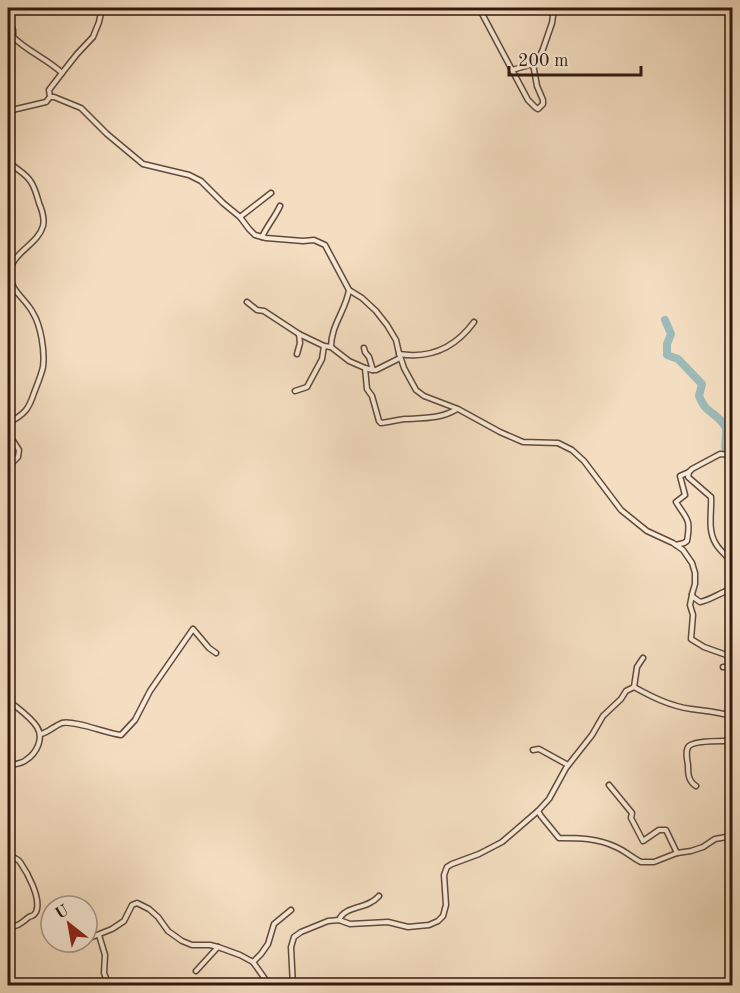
<svg xmlns="http://www.w3.org/2000/svg" width="740" height="993" viewBox="0 0 740 993" font-family="'Old Standard TT',serif">
  <rect width="100%" height="100%" fill="#f4dec1"/>
  <filter id="stains"><feTurbulence type="fractalNoise" baseFrequency=".00333" numOctaves="4"/><feColorMatrix values="0 0 0 0 .2 0 0 0 0 .09 0 0 0 0 .02 0 0 0 .5 -.17"/></filter>
  <radialGradient id="worn" r=".72"><stop offset=".6" stop-color="#630" stop-opacity="0"/><stop offset="1" stop-color="#630" stop-opacity=".3"/></radialGradient>
  <g fill="none" stroke-linecap="round" stroke-linejoin="round">
    <path stroke="#9ebbb9" stroke-width="8" d="M665,320l6,14 -4,10v11l11,4 24,25 -3,12c2,4 4,9 7,12 6,6 18,12 20,21 1,11 -5,24 6,31"/>
    <defs>
      <g id="minor">
        <polyline points="479,8 528,100 535,107 538,109 543,104 543,100 537,86 533,64 539,58 543,49 552,23 553,16 549,8"/>
        <path d="M8,19l5,11v7c14,14 34,22 49,36l-13,17 1,7h4l27,11 26,26 36,30 46,11 12,6 22,22 17,14 9,12 6,6 11,3 37,3 11,-1 11,5 24,45 13,8 14,13 11,14 9,15 3,13 5,15 12,22 8,6 34,13 42,23 23,10 35,1 14,7 12,11 37,49 26,21 26,12 10,7 9,13 3,10v11l-3,10 1,3 7,5c11,-2 21,-10 32,-13"/>
        <polyline points="512,70 533,64"/>
        <polyline points="62,73 77,54 93,37 99,22 102,8"/>
        <polyline points="8,111 46,102 50,97"/>
        <polyline points="729,126 732,124"/>
        <path d="M8,160c6,9 17,12 23,22 4,6 6,14 8,21 3,7 6,15 4,23 -5,19 -33,27 -33,48 0,17 16,25 23,39 8,13 12,39 10,54 -2,9 -6,18 -9,26 -2,6 -4,12 -8,17 -5,6 -12,10 -18,13"/>
        <polyline points="240,217 271,193"/>
        <path d="M262,237c5,-11 13,-20 18,-31"/>
        <polyline points="247,302 257,310 264,311 299,334 324,346 331,347 349,361 365,368 372,370 376,370 400,358"/>
        <path d="M331,347c0,-22 15,-37 18,-57"/>
        <polyline points="364,348 365,352 369,357 373,370"/>
        <polyline points="297,354 300,343 299,334"/>
        <path d="M399,354c31,5 56,-6 75,-32"/>
        <path d="M365,368l2,21 5,7 7,25 2,2c8,-1 16,-3 24,-4 18,-1 36,0 52,-10"/>
        <polyline points="295,391 307,387 322,359 324,346"/>
        <polyline points="8,433 19,450 18,457 8,467"/>
        <path d="M732,455l-12,-1 -28,15 -3,3 -1,5 23,20c1,15 -4,33 5,47 4,7 11,12 16,18"/>
        <path d="M676,545l8,-2 3,-2c4,-23 0,-21 -11,-39l9,-7 -5,-19 9,-4"/>
        <polyline points="692,595 690,605 693,615 691,639 704,647 732,657"/>
        <polyline points="723,667 732,666"/>
        <path d="M634,687c18,10 36,19 57,22 14,2 27,3 41,7"/>
        <path d="M8,700c9,8 22,16 29,27 7,11 0,26 -11,33 -4,4 -13,4 -18,6"/>
        <polyline points="727,714 732,705"/>
        <path d="M41,734c8,-2 13,-8 21,-11 12,-3 44,10 59,12l14,-15 15,-29 43,-62 16,19 7,5"/>
        <polyline points="533,750 539,749 568,765"/>
        <polyline points="609,785 632,813 631,818 643,841 659,830 666,830 677,853"/>
        <path d="M696,786c-8,-5 -8,-13 -8,-21 -1,-6 -3,-15 1,-19 6,-6 35,-5 43,-5"/>
        <path d="M538,811l3,5 18,22c20,0 38,0 57,9 9,4 17,11 25,15h13l23,-9 14,-2 12,-4 12,-8 17,-3"/>
        <path d="M8,855c4,2 9,3 12,7 7,10 22,37 16,50 -3,5 -3,3 -7,5 -9,7 -10,9 -21,10"/>
        <path d="M339,920c6,-15 28,-10 40,-24"/>
        <polyline points="99,935 105,955 104,973 109,986"/>
        <polyline points="87,939 112,929 124,921 132,905 137,903 149,909 158,917 168,931 182,941 192,945 210,945 218,947 240,955 253,962 270,986"/>
        <polyline points="65,944 73,942"/>
        <polyline points="253,962 261,954 268,944 274,924 291,910"/>
        <polyline points="196,971 218,947"/>
        <polyline points="128,986 131,984"/>
        <polyline points="293,986 291,947 294,937 301,932 328,921 339,920 350,924 388,922 408,927 429,925 438,921 443,916 446,905 444,875 447,867 452,864 479,854 502,842 538,811 549,799 566,768 592,735 603,716 621,699 626,691 634,687 637,667 643,658"/>
      </g>
    </defs>
    <use href="#minor" stroke="#614a3c" stroke-width="7"/>
    <use href="#minor" stroke="#f8ead7" stroke-width="4"/>
  </g>
  <rect width="740" height="993" fill="none" stroke="#f4dec1" stroke-width="30"/>
  <rect x="9" y="9" width="722" height="975" fill="none" stroke="#30180f" stroke-width="3"/>
  <rect x="15" y="15" width="710" height="963" fill="none" stroke="#30180f" stroke-width="1.5"/>
  <g transform="translate(69 924) rotate(329)"><circle r="28" fill="#f8ead7" stroke="#a89687" stroke-width="1.5"/>
  <path d="M0-4.5L10 22L0 15L-10 22Z" fill="#8f2418"/>
  <text y="-9" font-size="16" font-weight="bold" text-anchor="middle" fill="#30180f">U</text>
  </g>
  <path d="M509 66v9h132v-9" fill="none" stroke="#30180f" stroke-width="3"/>
  <text x="518" y="66" font-size="18" fill="#30180f" stroke="#f8ead7" stroke-width="4.5" paint-order="stroke">200 m</text>
  <rect width="100%" height="100%" filter="url(#stains)"/>
  <rect width="100%" height="100%" fill="url(#worn)"/>
</svg>
